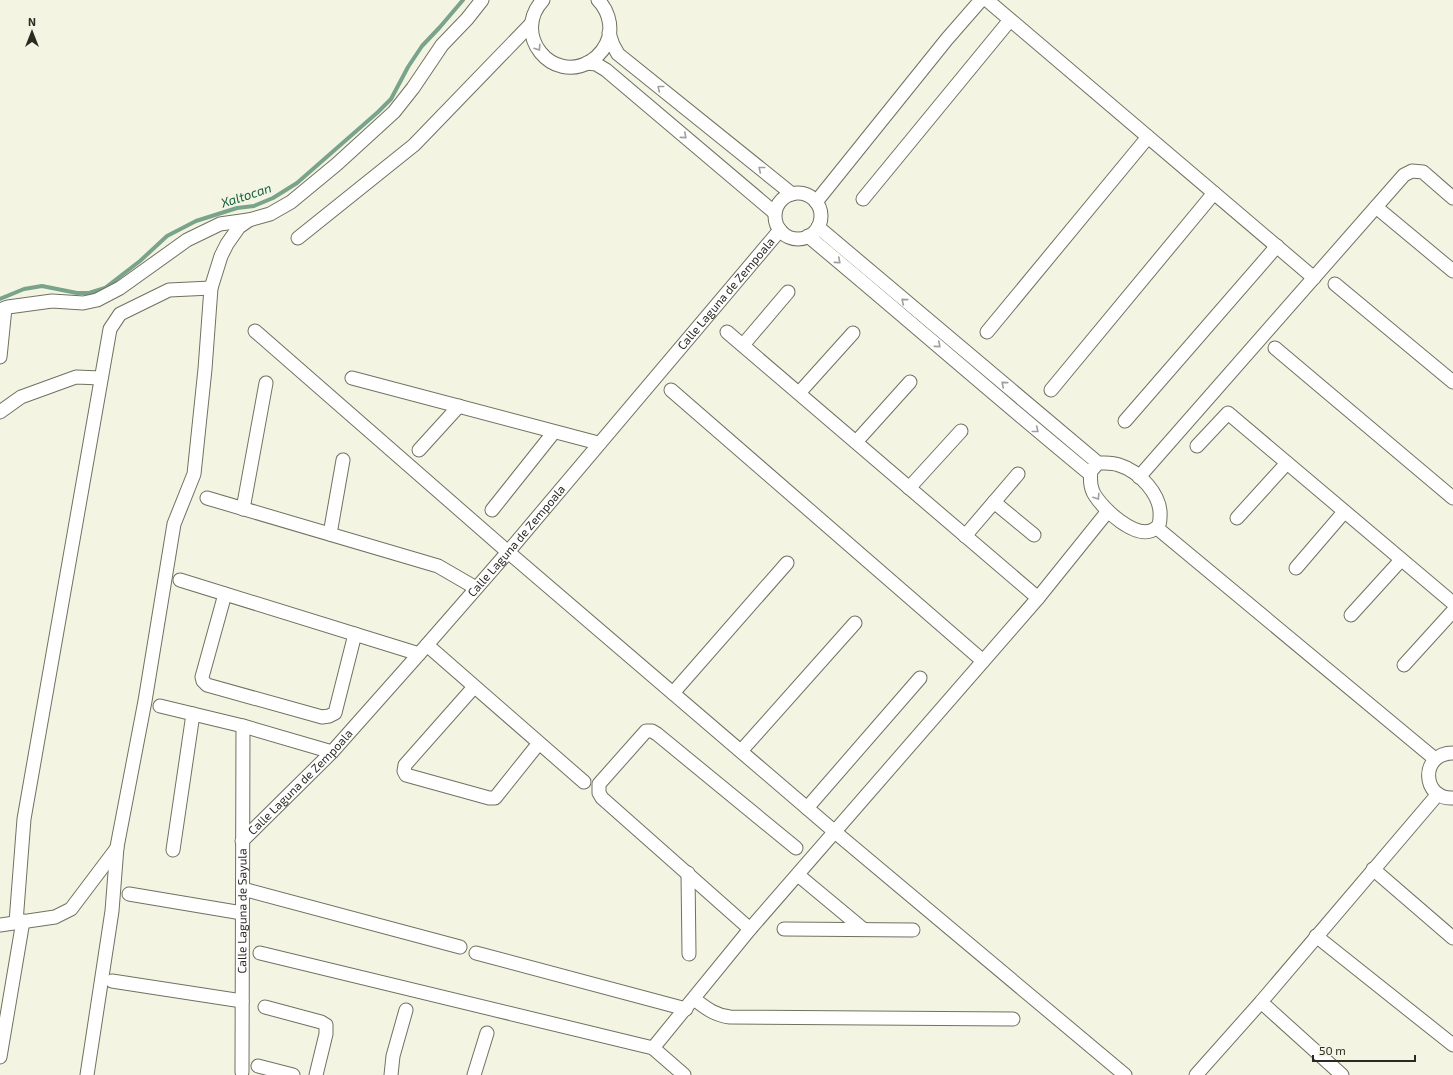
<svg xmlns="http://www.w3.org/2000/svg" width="1453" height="1075" viewBox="0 0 1453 1075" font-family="'Exo 2',sans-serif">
  <rect width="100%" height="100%" fill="#f4f4e3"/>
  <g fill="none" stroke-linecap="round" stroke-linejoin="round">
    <polyline stroke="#79a48b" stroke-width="4" points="0,299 24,289 42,286 77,293 89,293 105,288 140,261 167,236 196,221 237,208 254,206 273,198 297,183 378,112 391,99 408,67 422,46 440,27 463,0"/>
    <defs>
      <g id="street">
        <path d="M543,0c-32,34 9,85 48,61 9,-6 15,-14 18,-24 3,-14 -2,-28 -11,-37"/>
        <polyline points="987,0 1314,278"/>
        <polyline points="609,33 613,45 618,54 792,194"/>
        <polyline points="587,63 596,64 606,70 775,213"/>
        <circle cx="798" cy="216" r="23"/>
        <polyline points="863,199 1010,20"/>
        <polyline points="816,202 947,39 981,0"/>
        <polyline points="1376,207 1453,271"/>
        <path d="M818,227l280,236c7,0 14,-1 21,2 20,6 43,30 41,52 0,4 0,8 -4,11 -18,15 -55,-20 -63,-36 -3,-7 -3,-14 -2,-21l7,-8"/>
        <path d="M808,236c95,79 187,160 282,238"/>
        <polyline points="298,238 414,145 531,24"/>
        <polyline points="1335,284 1453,382"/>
        <polyline points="0,310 8,307 52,301 83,303 97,300 120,288 187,240 220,224 248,220"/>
        <polyline points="255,331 508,552 835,832 1125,1075"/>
        <polyline points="727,332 1038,598"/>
        <polyline points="987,332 1148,137"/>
        <polyline points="743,345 788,292"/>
        <polyline points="1275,348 1453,498"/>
        <polyline points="0,357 5,308"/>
        <polyline points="352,378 598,443"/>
        <polyline points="671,390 983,661"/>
        <polyline points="1051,390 1214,193"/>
        <polyline points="799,393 853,333"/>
        <polyline points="0,412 21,397 76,377 101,378"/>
        <polyline points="1125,421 1277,246"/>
        <polyline points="856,442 910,382"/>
        <polyline points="1197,446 1228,413 1453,603"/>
        <polyline points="419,450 459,406"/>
        <polyline points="1139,477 1404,175 1412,171 1423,172 1453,198"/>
        <polyline points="909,488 961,431"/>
        <polyline points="207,498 438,566 476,588"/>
        <polyline points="994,502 1034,535"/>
        <polyline points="243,509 266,383"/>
        <polyline points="492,510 554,432"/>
        <polyline points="1237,518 1287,463"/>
        <polyline points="1157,528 1435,759"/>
        <polyline points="330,534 343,460"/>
        <polyline points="965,536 1018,474"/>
        <polyline points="1296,568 1344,512"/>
        <polyline points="180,580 419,654"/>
        <polyline points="225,594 202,677 203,681 207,685 322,717 329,716 335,713 355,634"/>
        <polyline points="1351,615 1401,560"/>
        <polyline points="427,645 584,782"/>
        <polyline points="1404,665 1453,611"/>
        <polyline points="474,687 405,765 404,771 406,775 489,798 495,798 539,743"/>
        <polyline points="673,693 787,563"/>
        <polyline points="160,706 243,726 332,752"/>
        <polyline points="741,751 855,623"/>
        <path d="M1453,753c-34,0 -31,47 0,45"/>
        <polyline points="807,808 920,678"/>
        <path id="s1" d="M242,841l90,-89 87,-98 89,-102 272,-322"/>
        <polyline points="173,850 193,714"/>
        <polyline points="1373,869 1453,938"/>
        <polyline points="688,873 689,954"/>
        <polyline points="798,875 863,929"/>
        <polyline points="243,889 460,947"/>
        <polyline points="129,894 242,913"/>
        <polyline points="16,922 24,819 110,329 120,314 169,290 211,288"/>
        <polyline points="0,925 55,917 71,909 117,848"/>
        <polyline points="750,929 602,798 599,793 599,784 646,731 652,731 657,734 796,848"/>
        <polyline points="784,929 913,930"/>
        <polyline points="1316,936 1453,1045"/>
        <polyline points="260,953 653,1048 684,1075"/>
        <polyline points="476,953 686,1009"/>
        <polyline points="112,981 242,1001"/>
        <path d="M694,999c12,9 20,16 36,18l283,2"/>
        <polyline points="1261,1002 1342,1075"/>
        <polyline points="265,1007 321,1022 326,1025 326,1034 316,1075"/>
        <polyline points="653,1048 750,929 1038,598 1108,511"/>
        <polyline points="0,1057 23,921"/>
        <polyline points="258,1066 293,1075"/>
        <path id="s2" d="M242,1072l1,-346"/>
        <polyline points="87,1075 112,911 117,847 145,701 174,524 194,474 205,369 211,288 221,256 227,244 239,227 249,220 270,214 291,202 337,164 394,112 413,88 442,45 467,19 482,0"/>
        <polyline points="391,1075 393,1056 406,1010"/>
        <polyline points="474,1075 487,1033"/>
        <polyline points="1196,1075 1261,1002 1438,794"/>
      </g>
    </defs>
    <use href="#street" stroke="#717162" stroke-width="15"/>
    <use href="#street" stroke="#fff" stroke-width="13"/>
  </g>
  <defs><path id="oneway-chevron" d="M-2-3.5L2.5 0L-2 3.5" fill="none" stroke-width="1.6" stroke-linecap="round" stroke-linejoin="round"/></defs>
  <g stroke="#9f9f9c">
    <use href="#oneway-chevron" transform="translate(538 48) rotate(57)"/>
    <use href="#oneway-chevron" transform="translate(660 88) rotate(-141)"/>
    <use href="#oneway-chevron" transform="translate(684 136) rotate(40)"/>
    <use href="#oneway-chevron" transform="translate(761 169) rotate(-141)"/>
    <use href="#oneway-chevron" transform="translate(838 261) rotate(40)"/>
    <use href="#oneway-chevron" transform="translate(904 301) rotate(-140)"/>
    <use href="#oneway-chevron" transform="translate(938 345) rotate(41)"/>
    <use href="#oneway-chevron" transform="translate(1004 384) rotate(-140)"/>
    <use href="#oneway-chevron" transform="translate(1036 430) rotate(39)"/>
    <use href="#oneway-chevron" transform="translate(1097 497) rotate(57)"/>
  </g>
  <g text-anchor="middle" stroke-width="3" stroke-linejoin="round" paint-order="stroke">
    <g font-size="12" fill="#2a2a23" stroke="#f4f4e3">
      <text dy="4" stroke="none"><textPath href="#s1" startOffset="731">Calle Laguna de Zempoala</textPath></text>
      <text dy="4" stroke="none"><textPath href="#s1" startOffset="407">Calle Laguna de Zempoala</textPath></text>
      <text dy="4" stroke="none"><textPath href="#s1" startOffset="83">Calle Laguna de Zempoala</textPath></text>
      <text dy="4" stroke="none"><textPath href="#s2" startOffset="161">Calle Laguna de Sayula</textPath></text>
    </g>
    <g font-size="13" font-style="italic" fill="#155e3f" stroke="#f4f4e3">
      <text transform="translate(246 195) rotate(-18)" y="5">Xaltocan</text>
    </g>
  </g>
  <g transform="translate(32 32)" stroke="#f4f4e3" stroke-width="3" paint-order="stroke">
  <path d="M0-3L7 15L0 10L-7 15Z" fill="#2a2a23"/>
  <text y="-6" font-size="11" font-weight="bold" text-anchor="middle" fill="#2a2a23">N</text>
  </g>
  <path d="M1313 1055v6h102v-6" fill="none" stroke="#2a2a23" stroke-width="2"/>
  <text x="1319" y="1055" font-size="12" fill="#2a2a23" stroke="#f4f4e3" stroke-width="3" paint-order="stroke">50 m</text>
</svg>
